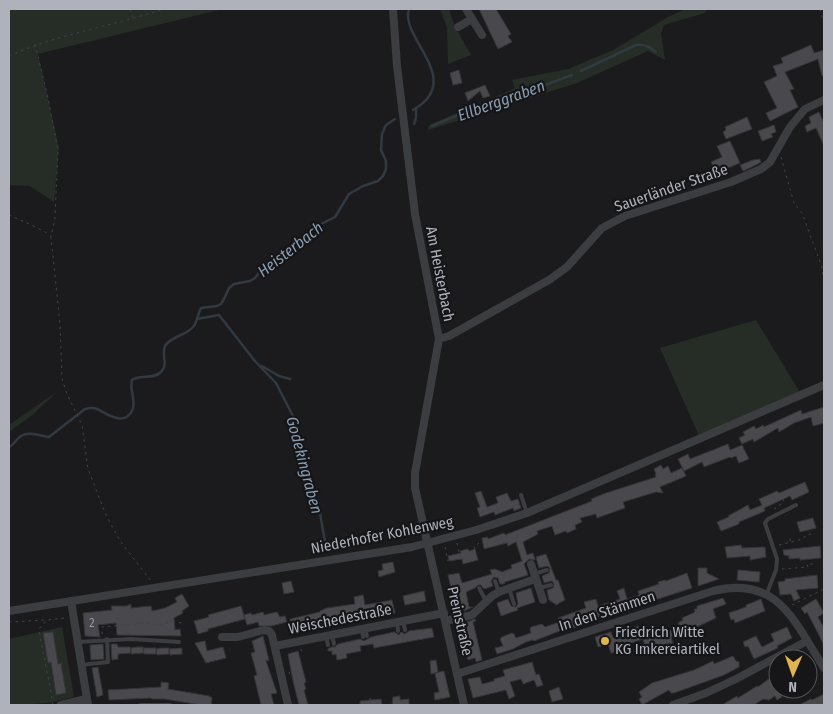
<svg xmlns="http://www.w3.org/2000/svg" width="833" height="714" viewBox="0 0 833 714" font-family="'Fira Sans Condensed',sans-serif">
  <rect width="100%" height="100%" fill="#1b1b1d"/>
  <g fill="#252d26">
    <polygon points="9,9 223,9 38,54 59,148 54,202 30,186 9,185"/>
    <polygon points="440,9 449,9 454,25 471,55 448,64 447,28"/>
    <polygon points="686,9 707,9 705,13 664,25 661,34 665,60 648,51 577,83 428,130 429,125 515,88 512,80 568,69 613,50 668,17"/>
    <polygon points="756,320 801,394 700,438 660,348"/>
    <polygon points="58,391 31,416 9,432 9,425"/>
    <polygon points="62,627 74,697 48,703 9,705 9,639"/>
  </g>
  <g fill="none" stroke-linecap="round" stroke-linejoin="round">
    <g stroke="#323940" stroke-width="2.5">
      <path d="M409,9c-10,29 57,71 4,101"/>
      <path d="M581,71l55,-26c9,-1 14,2 20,7"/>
      <polyline points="414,124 416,118 416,108"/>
      <polyline points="432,126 501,97 548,84 572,75"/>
      <polyline points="197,319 219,315 254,360 276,383 295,420 320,513 325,542"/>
      <polyline points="262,366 279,376 290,379"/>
      <path d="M9,447c5,-2 7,-8 12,-11 8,-5 19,0 28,1l36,-28c4,-1 8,-2 12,0 9,4 26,18 35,2 5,-9 -3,-21 0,-31 9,-6 21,0 29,-8 8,-8 0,-17 4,-26 6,-10 21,-10 29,-20 3,-5 4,-12 7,-18l16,-2 4,-2 3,-5 5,-11 5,-4 16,-3 5,-3 9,-12 19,-9 28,-28 24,-12 14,-23 14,-8 15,-5 5,-5 3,-7v-8l-5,-11 1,-16 4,-9 9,-6"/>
    </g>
  </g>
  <g fill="#48484d" stroke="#353539">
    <polygon points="479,9 496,9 511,34 508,36 512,42 498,49"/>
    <polygon points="811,45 814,53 824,50 824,76 822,76 818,59 785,72 794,89 790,90 798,107 770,121 766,113 777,108 764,82 777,76 773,66 783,63 781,58"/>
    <polygon points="459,70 462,83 453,85 450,73"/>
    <polygon points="485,85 490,96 483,98 480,91 468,101 465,93"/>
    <polygon points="819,112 824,123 824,146 816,128 807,132 805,126 811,123 809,117"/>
    <polygon points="747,117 752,129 726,139 723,132 726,130 725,127"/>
    <polygon points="774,125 776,132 771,134 773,137 762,141 758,131"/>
    <polygon points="730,141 740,163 716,173 711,162 722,157 717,146"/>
    <polygon points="760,159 761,162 758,164 743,171 740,165 753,160"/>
    <polygon points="824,407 824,423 813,426 811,417 794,423 779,432 778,428 754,442 753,439 742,444 739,438 745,435 743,432 754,426 756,429 763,425 764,427 801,410 802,414"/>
    <polygon points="728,444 730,450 742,445 749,459 739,463 736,456 731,458 730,457 704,467 702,462 684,471 678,459 688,454 690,459"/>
    <polygon points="661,465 663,469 668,466 671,473 682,468 686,476 660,487 663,493 656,492 623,502 625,508 597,518 596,514 580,518 582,522 575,525 576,529 567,533 566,531 555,535 552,526 537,531 538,534 523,542 527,555 533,553 535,560 529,559 524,564 528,575 505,582 504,584 500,584 498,578 494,577 491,581 493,586 484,589 481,585 478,585 475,588 466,592 469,607 473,607 464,611 464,608 456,610 448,575 459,573 462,583 492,574 490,570 495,569 502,572 512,568 511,565 522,561 516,542 508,546 507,543 484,549 482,538 488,537 488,539 504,533 505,535 592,501 591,499 606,493 656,477 655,475 656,474 654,469"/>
    <polygon points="805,482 809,492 792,500 790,496 764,508 765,511 739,522 739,524 721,531 717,522 729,517 728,516 748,505 750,510 762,505 759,499 777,491 779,493"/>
    <polygon points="481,491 487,507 498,503 496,497 507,493 511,501 518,499 521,508 514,511 513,508 495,515 494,512 480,517 477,508 480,507 475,493"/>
    <polygon points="813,518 816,528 800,532 797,522"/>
    <polygon points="741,545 742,548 765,547 766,557 750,560 750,556 727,558 725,547"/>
    <polygon points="820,546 821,558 800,560 800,558 789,559 789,556 784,555 783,550"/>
    <polygon points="468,549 469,551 475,549 478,560 463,564 462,559 449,561 448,556 461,553 460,551"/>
    <polygon points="546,554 556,580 558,580 565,600 559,603 557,605 549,600 547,590 553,588 554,584 552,581 544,583 542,576 549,573 550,568 547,566 539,568 536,557"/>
    <polygon points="393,562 395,572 379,577 378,571 383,570 382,564"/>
    <polygon points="698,568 707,568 707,573 719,579 698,586"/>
    <polygon points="738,570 760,572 759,582 737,580"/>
    <polygon points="687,573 692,588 590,621 589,618 578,621 578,626 563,632 562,630 534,641 533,640 526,642 513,649 497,654 495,648 503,646 500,639 502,637 512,633 514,634 516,638 531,633 530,629 531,627 542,624 545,627 559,622 558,618 586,608 584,602 596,599 598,606 620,599 617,591 624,588 627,599 639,595 638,591 659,584 658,582 665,580 666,581"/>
    <polygon points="817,575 818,588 796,590 800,598 794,601 791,594 780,595 778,582 785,581 785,579"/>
    <polygon points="291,581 294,592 284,594 282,583"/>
    <polygon points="531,588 535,602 517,608 518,610 501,616 497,603 508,599 511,606 516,607 518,604 516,593"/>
    <polygon points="424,591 426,601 405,605 403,596"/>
    <polygon points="182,594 189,606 182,611 183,613 174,618 175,630 180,629 181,636 117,635 116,623 98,625 100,637 85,636 83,613 112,610 111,606 127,606 131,604 131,608 151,606 152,611 165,608 177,602 175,598"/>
    <polygon points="363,595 365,605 392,600 395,613 292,633 290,619 320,612 320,611 327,608 355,604 354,597"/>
    <polygon points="723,598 726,604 713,609 716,618 697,627 698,629 693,632 691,628 671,637 673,643 647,650 643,640 680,627 678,623 683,620 682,618 695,612 694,609 697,609 697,606"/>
    <polygon points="761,599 765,611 735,623 734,619 731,620 729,613 746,607 746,605"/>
    <polygon points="816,599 824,613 818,617 824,628 824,645 807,612 805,614 801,608"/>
    <polygon points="241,606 245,619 208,629 208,631 198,634 194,621 209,617 208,615"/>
    <polygon points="263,612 264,615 277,612 280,617 285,616 287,622 271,626 259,626 258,622 247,625 244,615 251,613 252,615"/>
    <polygon points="475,619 476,621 473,622 482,660 476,662 475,658 468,660 459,625"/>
    <polygon points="638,626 643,639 616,648 617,652 611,653 608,644 598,647 595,637 611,632 613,638 631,632 630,629"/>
    <polygon points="787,627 792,638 777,646 778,648 754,659 748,646 745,647 743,642 756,636 762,647 774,641 771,634"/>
    <polygon points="432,628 434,637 374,648 373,644 360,646 361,651 346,654 347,658 337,660 336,654 332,655 332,651 328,651 328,649 331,647 335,647 338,644 360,639 364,641 371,637 394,632 399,635 401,632 405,634 409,631"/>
    <polygon points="53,632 58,664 61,663 66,693 56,695 51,662 48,663 43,633"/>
    <polygon points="263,636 269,660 266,661 277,693 271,694 274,705 261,705 254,676 257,675 251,653 255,652 252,641"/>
    <polygon points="205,641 207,651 223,647 226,658 206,663 195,643"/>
    <polygon points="103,644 104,659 91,660 90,645"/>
    <polygon points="111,644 117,644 118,647 130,647 131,653 118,654 118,659 112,660"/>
    <polygon points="137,647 143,647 144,653 131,654 131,648"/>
    <polygon points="143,648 156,648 156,654 144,654"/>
    <polygon points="161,648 169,648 169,654 157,655 156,649"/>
    <polygon points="182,648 182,654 170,655 169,649"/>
    <polygon points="298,651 306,682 304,683 306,689 304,690 308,705 299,705 293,681 288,654"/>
    <polygon points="733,656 736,661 739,662 739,667 724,675 674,693 671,693 669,690 642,705 639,699 642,697 639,692 652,683 694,670 713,661 714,664"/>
    <polygon points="436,660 438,672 431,674 430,661"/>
    <polygon points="532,662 536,675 539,674 543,685 537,687 534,680 523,684 521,679 510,682 515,696 509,699 506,690 473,698 468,679 480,677 482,684 494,681 494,679 505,676 503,670"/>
    <polygon points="98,667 103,695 97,697 92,668"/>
    <polygon points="444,671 450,697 435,700 434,693 439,692 435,673"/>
    <polygon points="778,672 778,686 776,687 782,697 777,700 775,696 769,700 763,699 754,705 722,705 737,696 738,698 757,686 758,687"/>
    <polygon points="161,682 169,683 168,689 209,696 212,698 211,705 201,705 164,699 152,699 151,698 109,700 108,690 161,687"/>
    <polygon points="559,687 563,699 552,702 549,691"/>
    <polygon points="824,694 824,705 799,705 811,699 812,700"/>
    <polygon points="400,696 400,700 409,699 409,705 392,705 393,697"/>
    <polygon points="381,699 382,705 360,705 360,701"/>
  </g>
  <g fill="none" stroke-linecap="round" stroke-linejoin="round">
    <g stroke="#424448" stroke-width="1" stroke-dasharray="2.5 4" stroke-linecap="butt">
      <polyline points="130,9 133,19"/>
      <polyline points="820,9 824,26"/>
      <polyline points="35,44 48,98 58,150 55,218 51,237 60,324 62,379 67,394 82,425 88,469 106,515 120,541 151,581"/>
      <path d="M9,56c49,-22 104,-30 155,-47"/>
      <polyline points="781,157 794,203 802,213 822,267 824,286"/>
      <path d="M9,215c9,4 37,16 42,21"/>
      <polyline points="774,509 784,502 782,496"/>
      <polyline points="790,541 791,536"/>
      <polyline points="457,543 461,561"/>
      <polyline points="779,545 803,539 806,535 811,534"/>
      <polyline points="445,547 448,561"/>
      <polyline points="475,549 474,547 479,543"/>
      <polyline points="782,569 808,567 807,564 813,564 812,562"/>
      <polyline points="792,605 824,589"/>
      <polyline points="9,622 45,620"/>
      <polyline points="102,634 102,627 145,623 158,625 174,622 182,623"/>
      <polyline points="301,649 302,655"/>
      <polyline points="289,674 291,669"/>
      <polyline points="370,698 371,705"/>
      <path d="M53,705c-4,-26 -10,-50 -14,-76l8,-9 18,-2"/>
    </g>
    <g stroke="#3c3d41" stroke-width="4">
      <polyline points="521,495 527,513"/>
      <polyline points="534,574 547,570"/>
      <polyline points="495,581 499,592"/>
      <polyline points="479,588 486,601"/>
      <polyline points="509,588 514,604"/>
      <polyline points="539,588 551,585"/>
      <polyline points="767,593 776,570 777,559 765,523 768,519 796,505"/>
      <polyline points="403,621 405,630"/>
      <polyline points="397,622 398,631"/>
      <polyline points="365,628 367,636"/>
      <polyline points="362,629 363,637"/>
      <polyline points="332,635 334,644"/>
      <polyline points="326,636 328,645"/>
      <polyline points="77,642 131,639 179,642"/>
      <polyline points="81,665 108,662 107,639"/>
      <polyline points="140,705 170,705"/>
    </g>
    <g stroke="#3c3d41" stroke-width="8">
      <polyline points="393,9 397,66 415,214 439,339 415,473 415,488 464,705"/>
      <polyline points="466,9 482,35"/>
      <polyline points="458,27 472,19"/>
      <polyline points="439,339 449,336 549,280 567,267 602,228 625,216 731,182 761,169 770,162 790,127 805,109 824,100"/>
      <polyline points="531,564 543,600"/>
      <polyline points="71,601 88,705"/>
      <polyline points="9,611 412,547 476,530 527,513 824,385"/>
      <polyline points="446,621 472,615 492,596 499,592 535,579"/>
      <polyline points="222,637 238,637 264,630 269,631 272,635 288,705"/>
      <polyline points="275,646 444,613"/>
      <path d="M457,674l256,-83c65,-16 81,30 111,77"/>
      <polyline points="61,705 86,699"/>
      <polyline points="673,705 706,693 736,679 807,641"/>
    </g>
  </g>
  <circle fill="#e0b44f" stroke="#161618" stroke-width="2" cx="605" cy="641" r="5"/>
  <g text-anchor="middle" stroke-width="4.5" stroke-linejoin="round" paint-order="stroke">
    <g font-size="12" fill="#9598a0">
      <text x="92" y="627">2</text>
    </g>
    <g font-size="15" fill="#afb2bb" stroke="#161618">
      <text transform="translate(671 188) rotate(-19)" y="5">Sauerländer Straße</text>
      <text transform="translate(440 274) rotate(79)" y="5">Am Heisterbach</text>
      <text transform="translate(382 535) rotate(-11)" y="5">Niederhofer Kohlenweg</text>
      <text transform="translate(607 611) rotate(-18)" y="5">In den Stämmen</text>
      <text transform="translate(340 619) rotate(-11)" y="5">Weischedestraße</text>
      <text transform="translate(460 621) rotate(77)" y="5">Preinstraße</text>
    </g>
    <g font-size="15" fill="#afb2bb" stroke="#161618" text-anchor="start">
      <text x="615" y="637">Friedrich Witte<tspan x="615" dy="17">KG Imkereiartikel</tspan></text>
    </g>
    <g font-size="16" font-style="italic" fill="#8a9eb2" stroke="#161618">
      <text transform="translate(501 100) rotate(-20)" y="6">Ellberggraben</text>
      <text transform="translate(290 249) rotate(-38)" y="6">Heisterbach</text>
      <text transform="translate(305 465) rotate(75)" y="6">Godekingraben</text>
    </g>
  </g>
  <rect width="833" height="714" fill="none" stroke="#afb2bb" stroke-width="20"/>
  <g transform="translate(793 674) rotate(182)"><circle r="24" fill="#161618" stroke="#535459"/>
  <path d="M0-4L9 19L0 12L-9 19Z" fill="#e0b44f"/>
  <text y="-8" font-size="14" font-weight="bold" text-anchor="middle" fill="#afb2bb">N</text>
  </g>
</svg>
